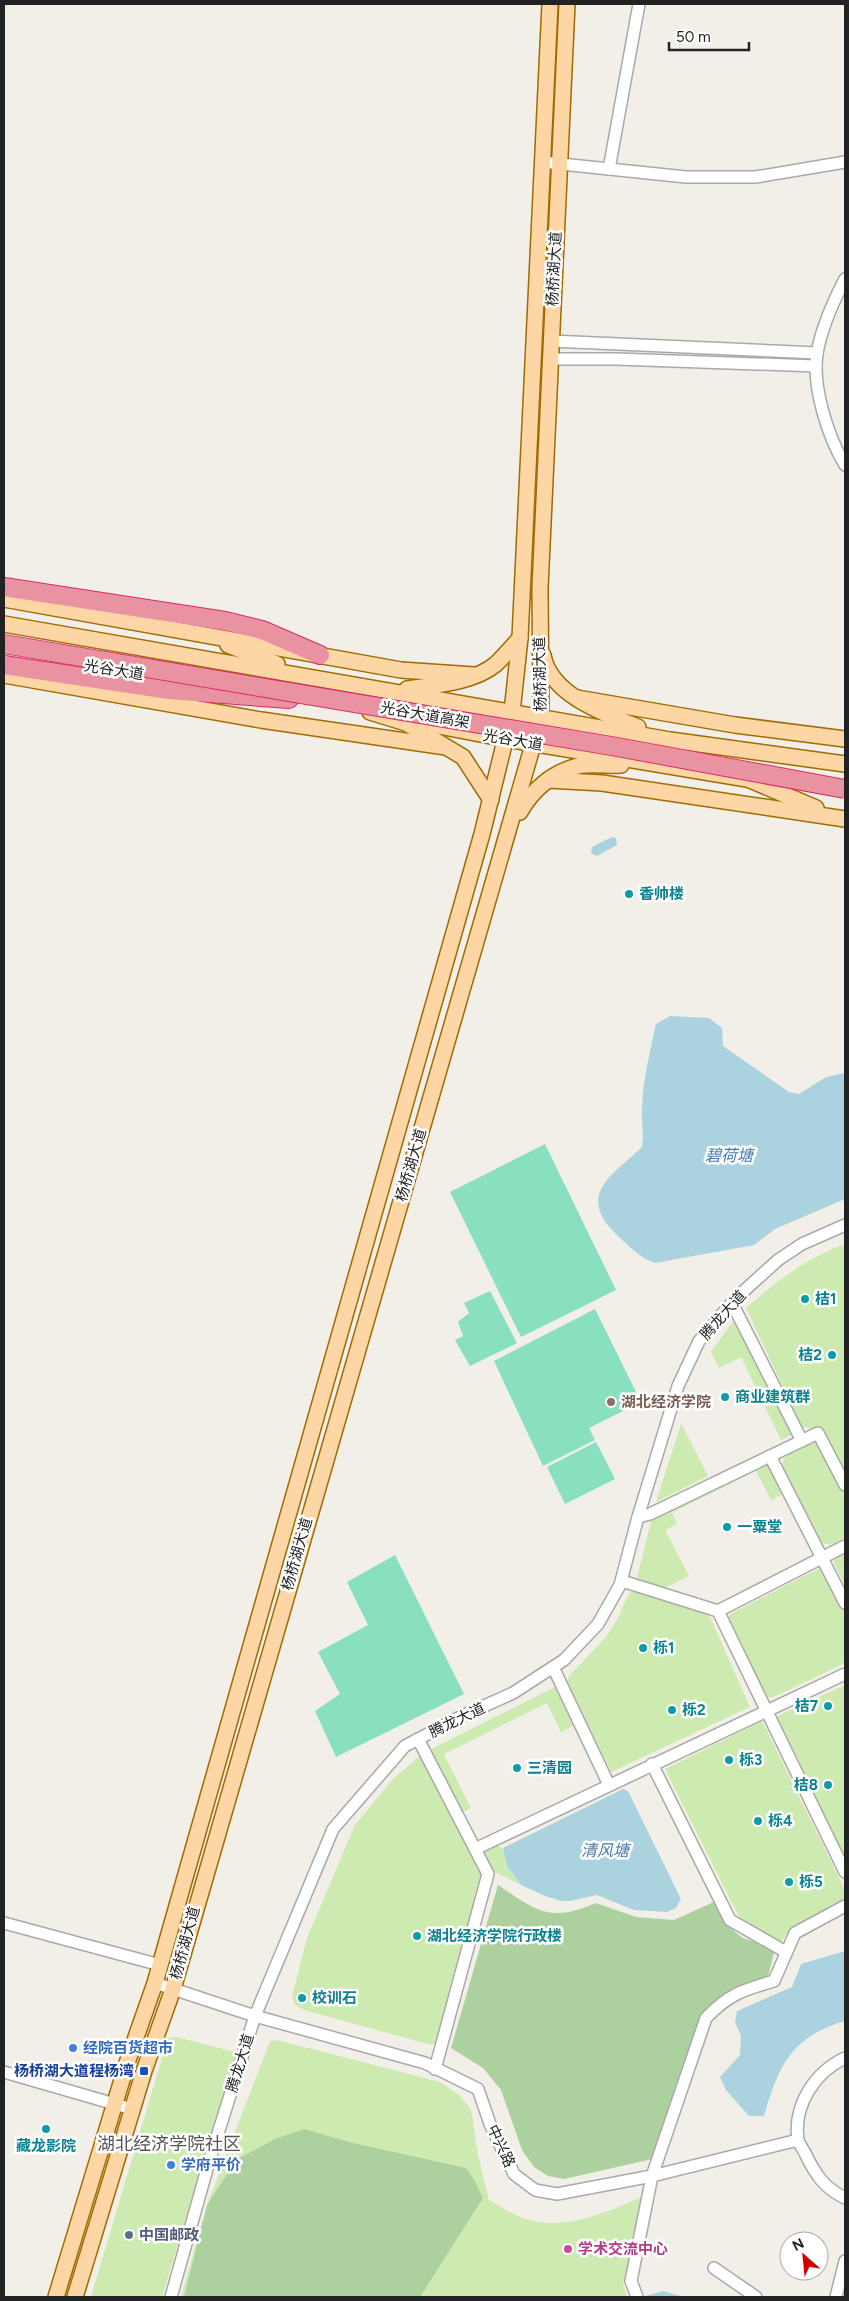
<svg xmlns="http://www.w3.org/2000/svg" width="849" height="2301" viewBox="0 0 849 2301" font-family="Figtree,'Noto Sans SC',sans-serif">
  <rect width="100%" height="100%" fill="#f2efe9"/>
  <g fill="#cdebb0">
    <path d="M845,1244v232l-22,-45 -20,-4 -5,-8 -52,-111c30,-27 61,-50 99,-64z"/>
    <polygon points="735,1318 793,1434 781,1440 741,1357 719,1368 711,1352"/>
    <polygon points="681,1423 708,1476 656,1502 680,1427"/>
    <path d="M815,1443l6,4 24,48v43c-10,5 -15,9 -25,4l-38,-77 3,-8 24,-13z"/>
    <polygon points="767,1463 783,1494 771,1500 756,1471 672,1513 677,1524 665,1530 689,1576 662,1589 637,1578 652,1518"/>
    <polygon points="845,1550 845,1586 834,1563 834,1556"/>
    <polygon points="818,1569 825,1569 845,1610 845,1663 774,1697 766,1698 727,1621 730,1614"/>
    <polygon points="639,1590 703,1611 711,1619 750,1707 611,1772 568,1683 568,1677 606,1637 618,1618 629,1593"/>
    <polygon points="845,1685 845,1862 775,1717"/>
    <polygon points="555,1687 573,1726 561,1732 547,1703 444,1754 471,1808 461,1813 429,1750"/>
    <polygon points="762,1721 845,1890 845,1900 792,1928 780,1943 741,1921 665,1769"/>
    <polygon points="422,1754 484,1874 437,2042 431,2045 304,2010 295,2005 292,1996 307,1938 355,1825 393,1779"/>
    <polygon points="496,1845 503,1848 507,1866 521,1885 491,1870 484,1855 485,1851"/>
    <polygon points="177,2037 235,2052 237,2059 214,2126 162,2297 91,2297 168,2038"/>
    <path d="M277,2040l163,42 19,13 12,14 7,46 11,45c11,6 22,14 34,18 40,15 87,-7 123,-23l-23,89 4,13h-446l26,-92 63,-164z"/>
  </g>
  <g fill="#add19e">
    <path d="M498,1885c39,26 51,38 98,18l40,14 38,3 42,-19 10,24 17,13 32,10 -8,33 -26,5 -19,10 -20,19 -45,143 -93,21 -16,-3 -14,-9 -12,-17 -21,-60 -18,-22 -32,-20z"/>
    <polygon points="304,2129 353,2143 466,2168 475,2181 483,2198 420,2297 184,2297 207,2205 236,2160 275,2139"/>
  </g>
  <g fill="#88e0be">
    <polygon points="545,1144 616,1290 521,1337 450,1192"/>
    <polygon points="490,1291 517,1343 470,1366 455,1340 463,1336 458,1322 469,1313 464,1303"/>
    <polygon points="595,1309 641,1402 589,1428 595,1440 543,1466 494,1361"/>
    <polygon points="596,1442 615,1479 565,1504 547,1467"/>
    <polygon points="395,1555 464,1694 336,1757 315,1711 340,1694 318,1652 368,1625 347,1582"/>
  </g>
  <g fill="#aad3df">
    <polygon points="612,837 616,838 617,845 597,856 591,853 592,847"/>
    <path d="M670,1016l39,2 13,10 1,18 66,46 10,2 27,-17 19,-4v126l-70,30 -21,16 -99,18c-17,-6 -26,-17 -39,-29 -41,-40 -2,-60 26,-87 2,-14 -1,-26 0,-39 1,-29 8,-56 14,-84z"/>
    <polygon points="623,1789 628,1791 681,1899 676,1908 667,1912 634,1910 597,1895 570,1901 561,1901 545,1896 521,1885 507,1866 503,1848"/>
    <path d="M845,1951v70c-54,16 -66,44 -81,95h-15l-23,-26 -6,-13 20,-22 1,-19 -6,-14 2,-11 55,-24 9,-23z"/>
    <polygon points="663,2291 684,2297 642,2297"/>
  </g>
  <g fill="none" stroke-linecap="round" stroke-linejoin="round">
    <defs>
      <g id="minor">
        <polyline points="542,162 686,177 756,177 845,162"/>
        <polyline points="609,169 639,4"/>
        <path d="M845,279c-12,23 -24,49 -28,75 -5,33 11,83 28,111"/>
        <polyline points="551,341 817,353"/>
        <polyline points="550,359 616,359 816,366"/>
        <polyline points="732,1303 802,1441"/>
        <polyline points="770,1456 845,1603"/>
        <polyline points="638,1517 650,1514 818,1433 845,1485"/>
        <polyline points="622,1581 718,1611 845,1872"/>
        <polyline points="718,1611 845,1546"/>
        <polyline points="553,1667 609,1785"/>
        <polyline points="418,1739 488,1874 435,2069"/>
        <polyline points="652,1764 730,1920 786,1952"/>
        <polyline points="475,1849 845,1674"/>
        <polyline points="4,1923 160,1965"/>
        <polyline points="155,1983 255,2016 425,2063 478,2089 490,2124 514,2174 535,2190 557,2194 652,2176 798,2140"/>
        <path d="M845,2058c-30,14 -52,47 -47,82 1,4 5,9 7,13 10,21 19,35 40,45"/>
        <polyline points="4,2072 132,2109"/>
        <polyline points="714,2268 756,2297"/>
        <polyline points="171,2297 209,2162 255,2016 333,1829 405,1746 462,1716 513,1693 564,1660 598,1624 620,1585 638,1517 678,1386 699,1341 735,1299 778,1260 802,1244 845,1225"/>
        <path d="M637,2297l-6,-16 21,-105 54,-158c23,-24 37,-28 68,-37l21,-48 50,-27"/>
        <polyline points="836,2297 845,2261"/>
      </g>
      <g id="major">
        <polyline points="4,599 401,670 474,675"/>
        <polyline points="4,624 670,740 845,764"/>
        <polyline points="228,645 277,664"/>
        <path d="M543,655c7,40 62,59 95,72"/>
        <polyline points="4,675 261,720 446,747"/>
        <path d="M407,689c28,-4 66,-6 89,-25 8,-8 16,-17 24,-26"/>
        <polyline points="577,698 735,725 845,739"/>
        <polyline points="370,712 406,723 463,757 491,800"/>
        <polyline points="423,723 506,739 759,781"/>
        <polyline points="548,780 602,783 845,819"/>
        <polyline points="750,780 816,808"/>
        <path d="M520,812c12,-22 33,-40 58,-46 13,-3 30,0 43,-1"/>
        <polyline points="56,2297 128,2060 155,1983 482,834 512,712 520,638 550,4"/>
        <polyline points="75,2297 144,2071 173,1989 541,717 540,588 567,4"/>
      </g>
      <g id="highway">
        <polyline points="4,587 225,621 262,630 320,655"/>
        <polyline points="4,665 169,690 289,699"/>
      </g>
    </defs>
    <use href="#minor" stroke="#a9a9a9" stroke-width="14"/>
    <use href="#major" stroke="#a06b00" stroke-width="18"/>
    <use href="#highway" stroke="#dc2a67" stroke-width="20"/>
    <use href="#minor" stroke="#fff" stroke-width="11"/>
    <use href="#major" stroke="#fcd6a4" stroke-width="15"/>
    <use href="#highway" stroke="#e892a2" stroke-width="18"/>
    <defs>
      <polyline id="highway-bridge" points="4,644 617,747 845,789"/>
    </defs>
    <use href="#highway-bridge" stroke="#dc2a67" stroke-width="20" stroke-linecap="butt"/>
    <use href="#highway-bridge" stroke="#e892a2" stroke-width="18"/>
  </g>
  <g fill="#0f9aa8" stroke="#fff" stroke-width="2">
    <circle cx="629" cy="894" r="5"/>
    <circle cx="805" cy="1299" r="5"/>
    <circle cx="832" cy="1355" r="5"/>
    <circle cx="725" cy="1397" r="5"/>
    <circle cx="727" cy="1527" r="5"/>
    <circle cx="643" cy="1648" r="5"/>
    <circle cx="828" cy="1706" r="5"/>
    <circle cx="672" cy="1710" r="5"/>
    <circle cx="729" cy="1760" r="5"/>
    <circle cx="517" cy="1768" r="5"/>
    <circle cx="828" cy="1785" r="5"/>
    <circle cx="758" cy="1821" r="5"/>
    <circle cx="789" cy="1882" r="5"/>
    <circle cx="417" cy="1936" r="5"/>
    <circle cx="302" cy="1998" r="5"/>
    <circle cx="46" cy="2129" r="5"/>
  </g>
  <circle fill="#8d6e63" stroke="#fff" stroke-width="2" cx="611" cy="1402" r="5"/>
  <g fill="#3f7fe0" stroke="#fff" stroke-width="2">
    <circle cx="73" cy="2048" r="5"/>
    <circle cx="171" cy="2165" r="5"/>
  </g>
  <rect fill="#1a4fb4" stroke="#fff" stroke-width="2" x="139" y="2066" width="10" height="10" rx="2.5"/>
  <circle fill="#5c6f8a" stroke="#fff" stroke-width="2" cx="129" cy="2235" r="5"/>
  <circle fill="#d1479c" stroke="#fff" stroke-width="2" cx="568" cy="2249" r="5"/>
  <g text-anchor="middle" stroke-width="5" stroke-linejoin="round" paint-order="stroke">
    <g font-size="15" fill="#222" stroke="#fff">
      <text transform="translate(554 269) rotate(-87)" y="5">杨桥湖大道</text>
      <text transform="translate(114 670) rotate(9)" y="5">光谷大道</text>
      <text transform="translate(540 674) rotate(-91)" y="5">杨桥湖大道</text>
      <text transform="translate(425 715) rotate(10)" y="5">光谷大道高架</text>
      <text transform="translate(513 740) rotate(10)" y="5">光谷大道</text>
      <text transform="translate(411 1165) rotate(-74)" y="5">杨桥湖大道</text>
      <text transform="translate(723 1315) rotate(-48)" y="5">腾龙大道</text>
      <text transform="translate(297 1554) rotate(-74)" y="5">杨桥湖大道</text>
      <text transform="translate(457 1720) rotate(-26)" y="5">腾龙大道</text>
      <text transform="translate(185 1943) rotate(-75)" y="5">杨桥湖大道</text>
      <text transform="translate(240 2063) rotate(-73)" y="5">腾龙大道</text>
      <text transform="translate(501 2146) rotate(65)" y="5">中兴路</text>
    </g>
    <g font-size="15" font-weight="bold" fill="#0d838f" stroke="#fff" text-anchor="start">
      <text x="639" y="899">香帅楼</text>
      <text x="815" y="1304">桔1</text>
      <text x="822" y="1360" text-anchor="end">桔2</text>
      <text x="735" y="1402">商业建筑群</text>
      <text x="737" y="1532">一粟堂</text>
      <text x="653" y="1653">栎1</text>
      <text x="818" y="1711" text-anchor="end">桔7</text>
      <text x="682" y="1715">栎2</text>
      <text x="739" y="1765">栎3</text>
      <text x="527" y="1773">三清园</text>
      <text x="818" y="1790" text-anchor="end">桔8</text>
      <text x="768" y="1826">栎4</text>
      <text x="799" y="1887">栎5</text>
      <text x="427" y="1941">湖北经济学院行政楼</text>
      <text x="312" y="2003">校训石</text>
      <text x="46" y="2151" text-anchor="middle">藏龙影院</text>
    </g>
    <g font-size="15" font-weight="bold" fill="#785e54" stroke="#fff" text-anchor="start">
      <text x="621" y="1407">湖北经济学院</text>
    </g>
    <g font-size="15" font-weight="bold" fill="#366cbe" stroke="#fff" text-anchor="start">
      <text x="83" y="2053">经院百货超市</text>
      <text x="181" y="2170">学府平价</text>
    </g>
    <g font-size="15" font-weight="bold" fill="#164399" stroke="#fff" text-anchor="end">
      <text x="134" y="2076">杨桥湖大道程杨湾</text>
    </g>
    <g font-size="15" font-weight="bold" fill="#4e5e75" stroke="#fff" text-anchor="start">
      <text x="139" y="2240">中国邮政</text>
    </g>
    <g font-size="15" font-weight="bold" fill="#b23c85" stroke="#fff" text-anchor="start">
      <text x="578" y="2254">学术交流中心</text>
    </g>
    <g font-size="16" font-style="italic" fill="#4a7aab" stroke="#fff">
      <text x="729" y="1161">碧荷塘</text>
      <text x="605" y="1856">清风塘</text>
    </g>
    <g font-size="18" fill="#555" stroke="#fff">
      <text x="169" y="2150">湖北经济学院社区</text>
    </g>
  </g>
  <rect width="849" height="2301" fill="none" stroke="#222222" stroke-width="10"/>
  <g transform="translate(804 2256) rotate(333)"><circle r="24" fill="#ffffff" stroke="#a7a7a7"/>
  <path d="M0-4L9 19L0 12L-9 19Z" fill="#d40000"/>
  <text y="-8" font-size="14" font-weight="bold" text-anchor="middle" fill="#222222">N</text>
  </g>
  <path d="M669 42v8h80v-8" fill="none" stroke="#222222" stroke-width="2.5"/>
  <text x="676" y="42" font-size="15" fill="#222222" stroke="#ffffff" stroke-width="4" paint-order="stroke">50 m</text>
</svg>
